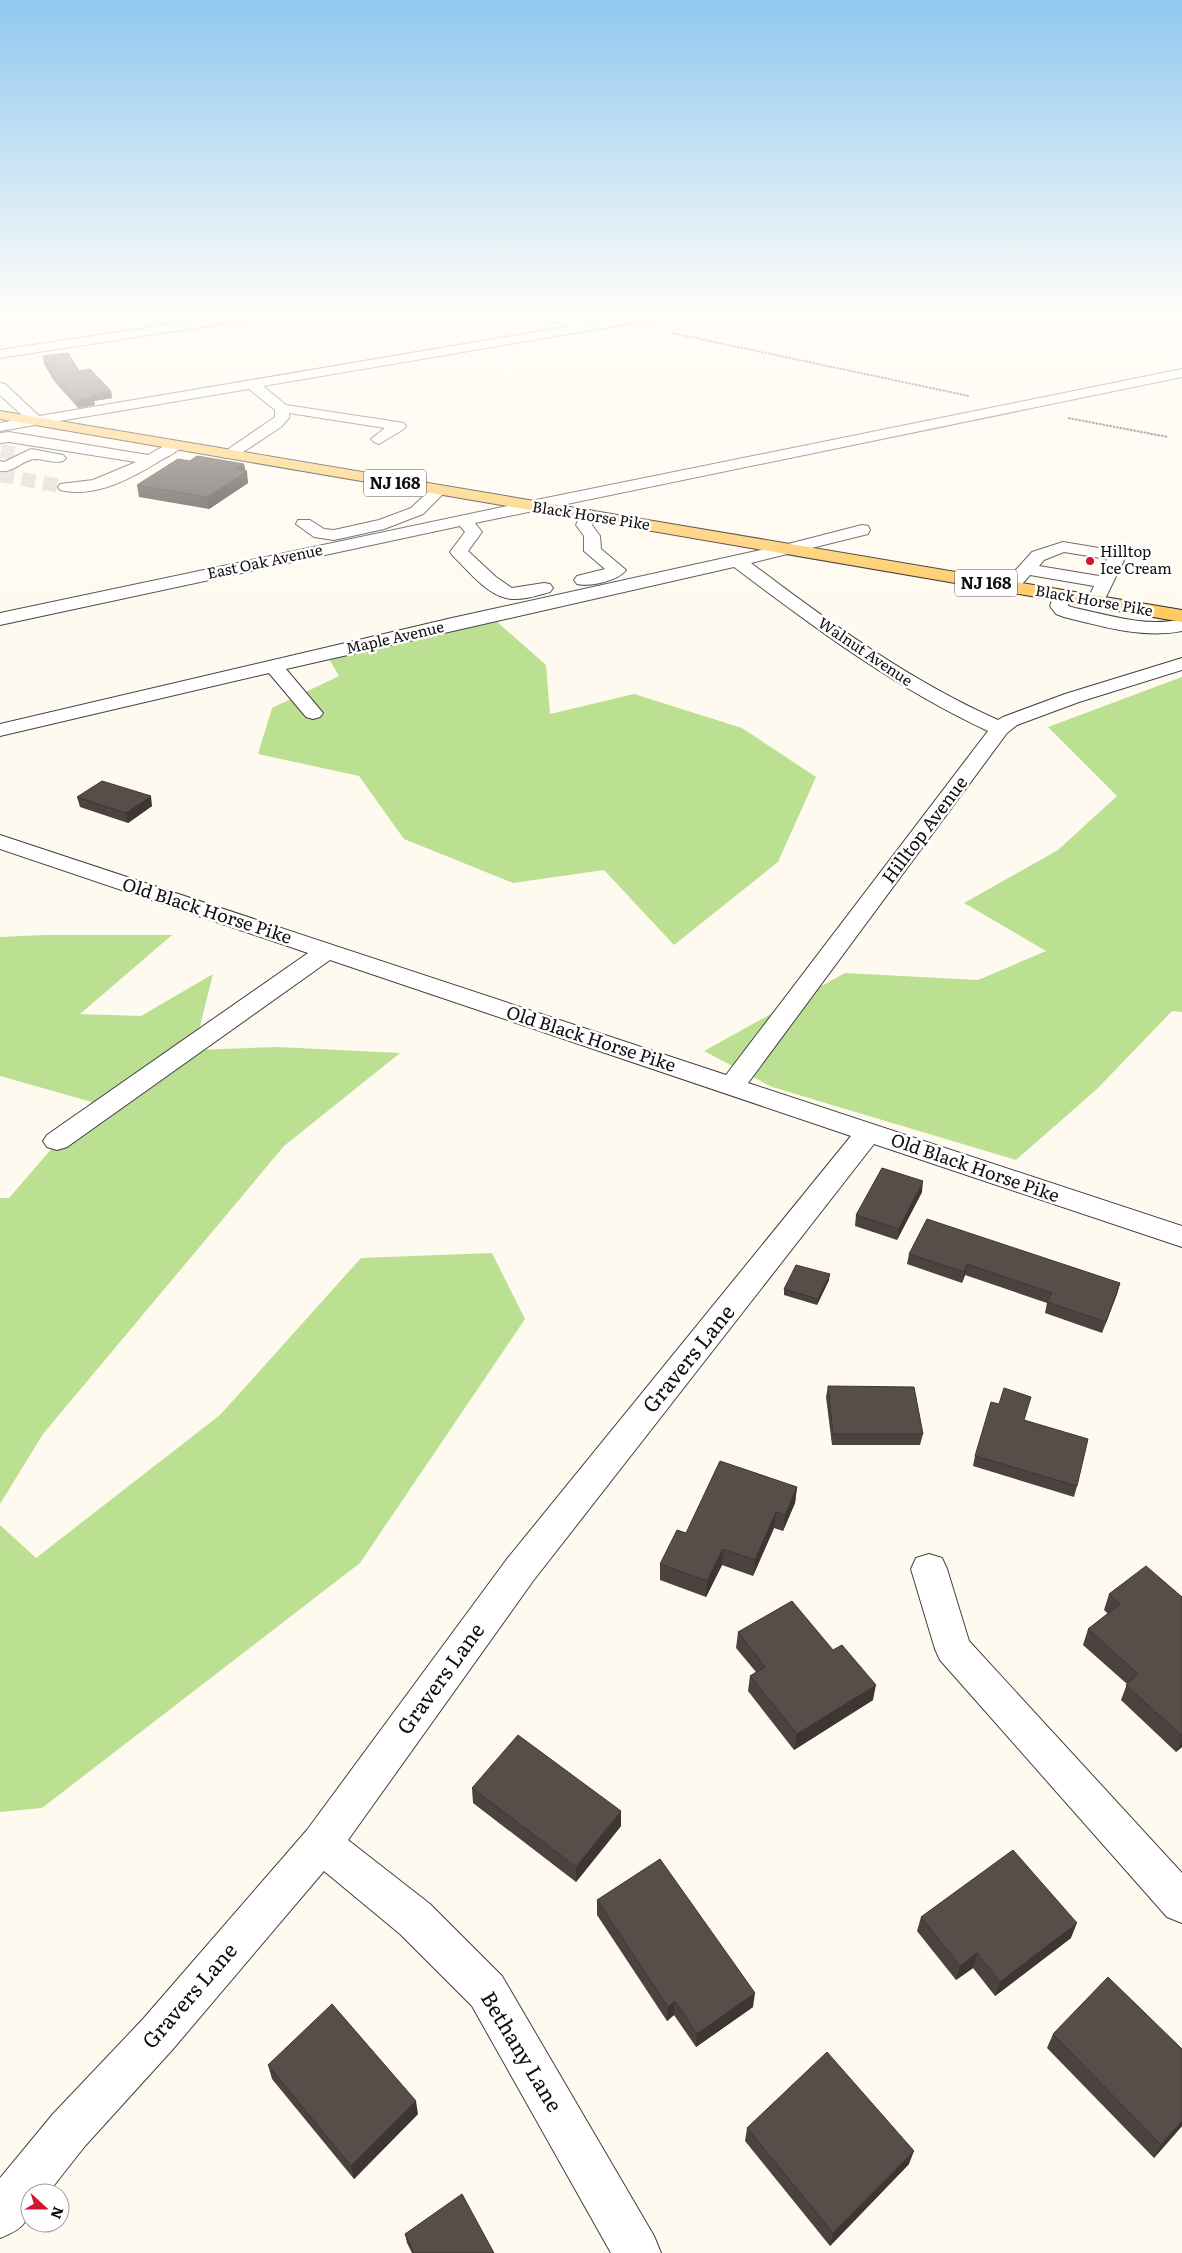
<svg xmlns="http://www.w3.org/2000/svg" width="1182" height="2253" viewBox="0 0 1182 2253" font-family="Literata,serif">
  <rect width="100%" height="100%" fill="#fffaef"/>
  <g fill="#bce091">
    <polygon points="496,621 546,665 550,714 634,694 742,728 816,777 778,862 674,945 604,870 513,883 404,839 359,776 258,754 272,708 339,676 329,659"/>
    <polygon points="1182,677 1182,1012 1172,1011 1097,1089 1016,1160 772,1087 704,1051 845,973 978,980 1046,951 964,903 1058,850 1117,796 1048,727"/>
    <polygon points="44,935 172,935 80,1014 141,1016 213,974 194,1050 278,1047 400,1053 284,1146 43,1434 0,1504 0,1198 9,1198 92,1102 0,1076 0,937"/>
    <polygon points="492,1253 525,1319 360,1563 42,1808 0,1812 0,1525 36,1558 220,1415 361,1258"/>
  </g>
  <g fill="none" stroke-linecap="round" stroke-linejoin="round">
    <g stroke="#dbd7cd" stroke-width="14" stroke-dasharray="14 8" stroke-linecap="butt">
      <polyline points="1,451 18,454"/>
      <polyline points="0,475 66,487"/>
    </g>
    <defs>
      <g id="minor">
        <polygon points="269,309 298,309 292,313 0,358 0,350"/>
        <polygon points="505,309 527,309 581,320 582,324 671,309 698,309 692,313 263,386 286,405 404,423 406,426 404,429 379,444 374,442 371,439 385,428 289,413 289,418 281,427 234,458 224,458 221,455 224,452 275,417 275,410 249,389 0,431 0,423 25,418 0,395 0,383 5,384 39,416 571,326 506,312"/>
        <path d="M1182,369v8l-707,146 7,9 -14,19 28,26 16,11 32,-5 6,1 3,4 -3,4c-11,3 -23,7 -34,7 -26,1 -46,-27 -63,-43l-3,-4 15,-20 -5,-6 -460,99v-12l531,-112z"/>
        <path d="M9,432l139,23 21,-12h10l3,3c-5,6 -13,10 -19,13 -29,18 -67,40 -103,31l-2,-3 2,-3 33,-4 43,-18 -127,-20 -9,1v-10z"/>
        <path d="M31,449l32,6 3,3 -3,3c-10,3 -18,-2 -28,-2 -13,1 -21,14 -35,12v-10l4,1z"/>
        <polygon points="439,485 445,487 447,490 423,514 384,529 334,540 314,537 296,524 298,520 310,520 324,529 334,530 379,520 411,508 433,487"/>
        <path d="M588,510l6,1 2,4 -4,10 8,11 1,13 25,21c-8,11 -37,17 -49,14l-3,-4 3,-4 28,-7 -21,-18v-15l-8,-11 6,-14z"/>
        <path d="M862,525l6,1 2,4 -2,4 -117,29c78,59 157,117 247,157l5,-3 62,-23 117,-36v12l-103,32 -62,23 -10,8 -259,350 434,143v21l-308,-103 -341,437 -185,259 82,64 72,72 152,260 7,17h-50l-139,-247 -72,-72 -76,-63 -151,178 -88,97 -37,47h-18c0,28 -4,35 -30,45v-60l53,-64 90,-95 164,-189 200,-271 344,-423 -521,-176 -263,187 -10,3 -10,-3 -4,-6 4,-6 261,-182 -308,-104v-14l726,240 262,-344c-93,-43 -173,-103 -254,-164l-448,102 37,44 -3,4 -7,2 -7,-2 -37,-44 -269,63v-12l452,-106 336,-74z"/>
        <path d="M1063,542l60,10 3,4 -24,49 -6,1 -6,-1 -3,-4 7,-15 -64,-11 -14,16h-12l-3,-4 3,-4 28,-31zM1064,552l43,7 -8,17 -60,-10 5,-6z"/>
        <path d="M1061,591l6,1 3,4 -2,10 7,2c34,7 72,20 107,11v12c-38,8 -82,-5 -118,-14l-8,-3 -6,-8 5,-14z"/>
        <polygon points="929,1554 942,1558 947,1569 969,1641 1182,1873 1182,1923 1167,1917 940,1660 935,1649 911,1569 916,1558"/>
      </g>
      <polygon id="major" points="0,411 1182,610 1182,622 0,419"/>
    </defs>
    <use href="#minor" stroke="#414141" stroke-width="2"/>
    <use href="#major" stroke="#1f1f1f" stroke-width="2"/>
    <g stroke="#303030" stroke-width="2" stroke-dasharray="2.5 1" stroke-linecap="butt">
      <polyline points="672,333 969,396"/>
      <polyline points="1068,418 1168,437"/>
    </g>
    <use href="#minor" fill="#fff" fill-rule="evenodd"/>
    <use href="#major" fill="#ffc95f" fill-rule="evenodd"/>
  </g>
  <g fill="#4c423f">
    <polygon points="43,356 79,371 111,391 112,398 94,401 95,405 78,408 54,381 44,364"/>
    <polygon points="190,461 244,464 248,483 209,509 139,497 137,485"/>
    <polygon points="77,797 152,806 128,823 80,807"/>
    <polygon points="922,1192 897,1240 855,1226 856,1215"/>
    <polygon points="909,1254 1120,1283 1117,1294 1102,1333 1045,1313 1047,1303 965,1275 962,1283 907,1264"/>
    <polygon points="829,1280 817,1305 784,1295 784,1289"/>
    <polygon points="828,1386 923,1434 920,1445 832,1445 826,1397"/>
    <polygon points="1025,1420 1077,1486 1074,1497 973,1466 975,1456"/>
    <polygon points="797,1487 795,1503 783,1531 774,1528 753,1576 722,1565 706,1597 660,1580 660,1564 686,1533"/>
    <polygon points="1109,1594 1182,1597 1182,1747 1176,1752 1121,1700 1127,1684 1083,1645 1088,1629 1108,1614 1104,1610"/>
    <polygon points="738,1632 873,1700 794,1750 748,1691 750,1676 756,1672 736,1648"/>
    <polygon points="472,1788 621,1826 576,1882 473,1803"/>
    <polygon points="597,1900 753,2007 696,2047 674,2015 667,2021 597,1915"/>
    <polygon points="921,1917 1071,1938 995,1996 973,1968 956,1980 917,1931"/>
    <polygon points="1053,2034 1182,2049 1182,2126 1154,2158 1047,2048"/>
    <polygon points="268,2065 418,2114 354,2179 272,2079"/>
    <polygon points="747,2128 909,2164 830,2246 745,2141"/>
    <polygon points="405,2234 494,2253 412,2253 407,2243"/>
  </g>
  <g fill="#3e3633">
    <polygon points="111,391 112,398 94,401 95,405 78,408 76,400 92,394"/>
    <polygon points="244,464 245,471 247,471 248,483 209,509 207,497 236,469"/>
    <polygon points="151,796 152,806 128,823 126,813"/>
    <polygon points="923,1181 922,1192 897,1240 899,1229"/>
    <polygon points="967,1264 965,1275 962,1283 964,1272"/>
    <polygon points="830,1274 829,1280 817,1305 818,1299"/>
    <polygon points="1120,1283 1117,1294 1102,1333 1106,1322"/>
    <polygon points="797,1487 795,1503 783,1531 785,1515"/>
    <polygon points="776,1512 774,1528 753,1576 755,1560"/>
    <polygon points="723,1549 722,1565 706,1597 707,1581"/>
    <polygon points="876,1685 873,1700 794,1750 797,1734"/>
    <polygon points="1182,1738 1182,1747 1176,1752"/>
    <polygon points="621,1811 621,1826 576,1882 576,1867"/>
    <polygon points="1077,1923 1071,1938 995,1996 1000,1982"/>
    <polygon points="977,1953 973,1968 956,1980 960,1966"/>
    <polygon points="755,1993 753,2007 696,2047 697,2034"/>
    <polygon points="675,2001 674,2015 667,2021 668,2007"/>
    <polygon points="416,2101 418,2114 354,2179 351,2166"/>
    <polygon points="1182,2121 1182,2126 1154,2158 1161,2145"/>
    <polygon points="914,2151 909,2164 830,2246 833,2233"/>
  </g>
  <g fill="#584d49" stroke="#3e3633">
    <polygon points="68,353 79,371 90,369 111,391 92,394 94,397 76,400 52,374 43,356"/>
    <polygon points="197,456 244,464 236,469 247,471 207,497 137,485 178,459 190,461"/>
    <polygon points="102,781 151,796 126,813 77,797"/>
    <polygon points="882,1168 923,1181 899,1229 856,1215"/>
    <polygon points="927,1219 1120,1283 1106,1322 1047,1302 1052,1293 967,1264 964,1272 909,1254"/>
    <polygon points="796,1265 830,1274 818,1299 784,1289"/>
    <polygon points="828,1386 914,1387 923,1434 833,1434"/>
    <polygon points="1004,1388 1031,1397 1024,1420 1088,1439 1077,1486 975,1456 991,1402 999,1404"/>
    <polygon points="720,1461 797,1487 785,1515 776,1512 755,1560 723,1549 707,1581 660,1564 677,1530 686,1533"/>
    <polygon points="1146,1566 1182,1597 1182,1736 1126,1685 1138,1674 1088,1629 1120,1604 1109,1594"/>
    <polygon points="792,1601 833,1650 842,1645 876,1685 797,1734 750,1676 765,1667 738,1632"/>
    <polygon points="518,1735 621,1811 576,1867 472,1788"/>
    <polygon points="1013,1850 1077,1923 1000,1982 977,1953 960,1966 921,1917"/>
    <polygon points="660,1859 755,1993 697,2034 675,2001 668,2007 597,1900"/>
    <polygon points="1108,1977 1182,2049 1182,2121 1161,2145 1053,2034"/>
    <polygon points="332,2004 416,2101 351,2166 268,2065"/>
    <polygon points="827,2052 914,2151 833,2233 747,2128"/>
    <polygon points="462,2194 494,2253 414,2253 405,2234"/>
  </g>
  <linearGradient id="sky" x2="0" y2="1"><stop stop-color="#90c8f0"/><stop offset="0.5" stop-color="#fffdf8"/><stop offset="1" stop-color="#fffdf8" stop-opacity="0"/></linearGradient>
  <rect width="1182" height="624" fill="url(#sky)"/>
  <circle fill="#cc1731" stroke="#fff" stroke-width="2" cx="1090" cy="561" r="5"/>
  <g text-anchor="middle" stroke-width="5" stroke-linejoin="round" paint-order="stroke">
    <g font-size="15" fill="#0e0e0e" stroke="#fff">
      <text transform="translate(591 516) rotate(9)" y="5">Black Horse Pike</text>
      <text transform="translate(265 562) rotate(-12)" y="5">East Oak Avenue</text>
      <text transform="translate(1094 601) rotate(10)" y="5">Black Horse Pike</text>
      <text transform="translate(395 638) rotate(-13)" y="5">Maple Avenue</text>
      <text transform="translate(865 652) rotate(34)" y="5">Walnut Avenue</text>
    </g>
    <g font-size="15" fill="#0e0e0e" stroke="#fff" text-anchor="start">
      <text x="1100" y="557">Hilltop<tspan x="1100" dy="17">Ice Cream</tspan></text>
    </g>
    <g fill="#fff" stroke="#565656" stroke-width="1">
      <rect x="364" y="469.5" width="62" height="27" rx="4"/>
      <rect x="955" y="569.5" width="62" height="27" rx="4"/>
    </g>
    <g font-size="16" font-weight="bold" fill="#0e0e0e">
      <text x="395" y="489">NJ 168</text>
      <text x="986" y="589">NJ 168</text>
    </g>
    <g font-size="18" fill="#0e0e0e" stroke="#fff">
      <text transform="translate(925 830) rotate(-53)" y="6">Hilltop Avenue</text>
      <text transform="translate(207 911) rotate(18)" y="6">Old Black Horse Pike</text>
      <text transform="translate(591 1039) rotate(18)" y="6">Old Black Horse Pike</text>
      <text transform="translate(975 1168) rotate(19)" y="6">Old Black Horse Pike</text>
    </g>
    <g font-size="21" fill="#0e0e0e" stroke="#fff">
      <text transform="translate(689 1359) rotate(-51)" y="7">Gravers Lane</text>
      <text transform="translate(441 1679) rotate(-54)" y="7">Gravers Lane</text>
      <text transform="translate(190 1996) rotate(-49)" y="7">Gravers Lane</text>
      <text transform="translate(521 2052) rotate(59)" y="7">Bethany Lane</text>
    </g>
  </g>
  <g transform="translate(45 2208) rotate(111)"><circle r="24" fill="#ffffff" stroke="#9f9f9f"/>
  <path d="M0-4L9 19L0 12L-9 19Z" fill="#cc1731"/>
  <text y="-8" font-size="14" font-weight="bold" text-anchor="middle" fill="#0e0e0e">N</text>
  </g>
</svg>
